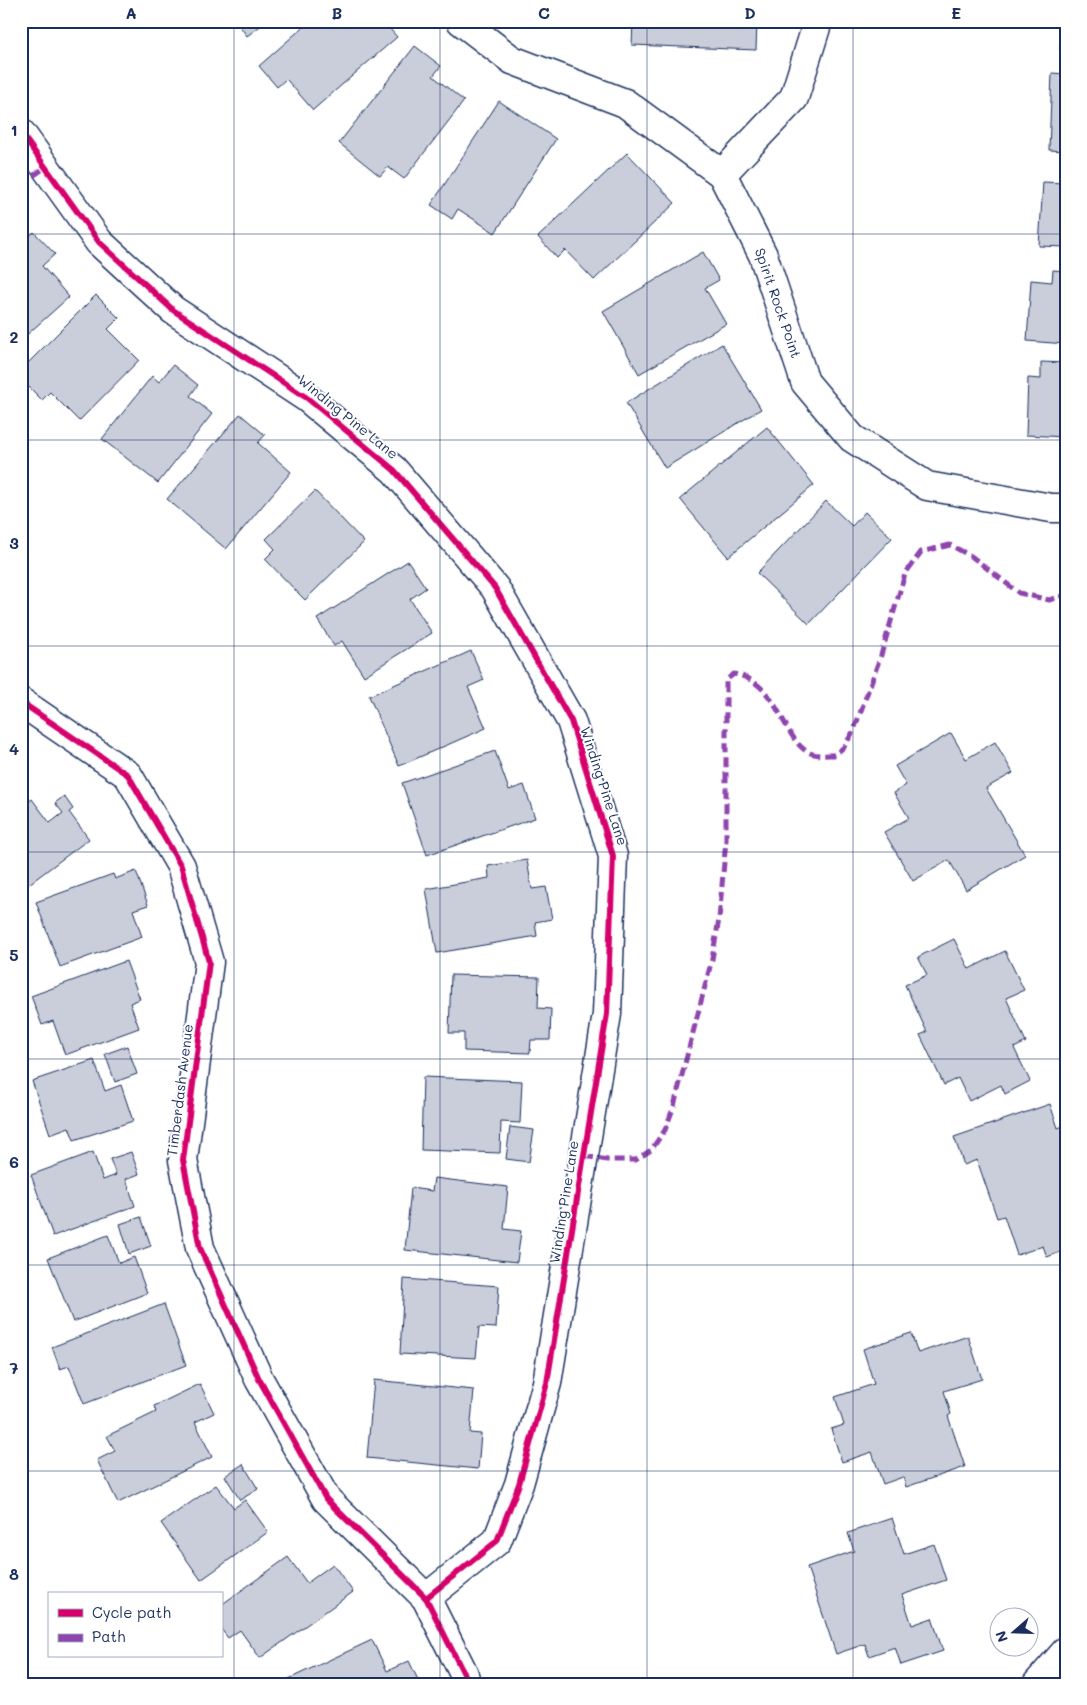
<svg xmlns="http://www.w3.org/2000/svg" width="1087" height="1705" viewBox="0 0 1087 1705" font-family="Mali,sans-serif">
  <rect width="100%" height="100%" fill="#fff"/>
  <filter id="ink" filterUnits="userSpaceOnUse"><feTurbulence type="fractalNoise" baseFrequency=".02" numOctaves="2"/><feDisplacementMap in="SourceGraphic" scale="10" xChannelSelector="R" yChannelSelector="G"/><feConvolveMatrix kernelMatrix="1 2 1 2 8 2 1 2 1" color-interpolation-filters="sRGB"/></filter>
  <g filter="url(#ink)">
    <g fill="#caceda" stroke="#1b2f5e">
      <polygon points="236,21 267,21 247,36"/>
      <polygon points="310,21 383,21 397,37 313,110 286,79 277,87 259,66"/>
      <polygon points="633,21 757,21 756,50 632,45"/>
      <polygon points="1062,21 1066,21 1066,50 1060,50"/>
      <polygon points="415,46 441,66 433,76 464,101 404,179 388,167 380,176 339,143"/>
      <polygon points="1052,73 1066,74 1066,151 1049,150"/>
      <polygon points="499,101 556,139 495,233 458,209 452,219 431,205"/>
      <polygon points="627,153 675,203 594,280 565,250 557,258 538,237"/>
      <polygon points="1065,170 1066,247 1039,246 1043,182 1064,183"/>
      <polygon points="34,232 55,254 42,266 69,297 21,340 21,244"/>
      <polygon points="703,252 719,280 705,288 726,324 639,374 603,311"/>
      <polygon points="1053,270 1066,271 1066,344 1027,341 1031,280 1052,282"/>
      <polygon points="96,295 119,318 108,329 139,360 79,421 50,392 42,400 21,379 21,370"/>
      <polygon points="722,344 761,409 665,468 626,403"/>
      <polygon points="1041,362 1066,363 1066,437 1026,435 1028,378 1041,379"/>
      <polygon points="173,365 198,385 190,396 212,414 158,483 102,439 152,376 159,382"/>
      <polygon points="240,414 265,435 258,443 291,472 226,549 167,499"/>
      <polygon points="767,427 814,485 728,557 680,499"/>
      <polygon points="315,491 364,542 305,600 265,559 275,549 266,539"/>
      <polygon points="826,501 852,526 865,512 892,538 809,624 757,573"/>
      <polygon points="408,561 426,588 410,599 432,633 364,676 342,641 334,646 317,619"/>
      <polygon points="471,651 484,680 468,687 486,728 399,766 369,696"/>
      <polygon points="951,733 966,759 995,742 1013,773 986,788 1025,855 966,890 949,860 913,881 884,832 909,818 894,793 906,785 895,766"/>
      <polygon points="495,751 509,790 524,785 535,818 427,855 402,783"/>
      <polygon points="64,796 73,809 69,812 89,839 21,890 21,808 32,799 50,823 63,813 55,803"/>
      <polygon points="527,860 532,889 546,887 552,919 535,922 537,936 437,953 426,889 489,878 488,866"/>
      <polygon points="136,871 148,905 133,910 142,937 60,967 36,902 113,874 115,879"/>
      <polygon points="954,939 969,969 1005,951 1024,990 1006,998 1026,1042 1014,1048 1030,1081 1005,1094 1001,1085 969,1101 958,1078 944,1085 920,1035 927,1032 905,985 927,975 918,957"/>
      <polygon points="126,961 140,999 130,1003 139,1028 65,1055 53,1021 42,1025 31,996"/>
      <polygon points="451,975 539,977 538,1008 551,1009 550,1040 531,1040 530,1053 464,1051 464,1033 449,1033"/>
      <polygon points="127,1046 137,1074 115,1082 105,1054"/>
      <polygon points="94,1060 105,1091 121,1085 133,1121 74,1140 69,1127 50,1134 32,1081"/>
      <polygon points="423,1077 522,1081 520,1123 501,1122 500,1153 421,1150"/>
      <polygon points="1050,1104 1058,1128 1066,1125 1066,1168 1063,1169 1066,1176 1066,1250 1047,1257 1043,1246 1017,1255 1004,1216 997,1218 977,1160 964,1165 954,1137"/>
      <polygon points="510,1127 534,1130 529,1162 506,1159"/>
      <polygon points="93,1152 103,1180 116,1175 110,1159 131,1152 139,1174 126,1179 135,1206 53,1236 31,1175"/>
      <polygon points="434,1178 508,1187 504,1229 521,1231 517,1262 405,1250 411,1188 432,1191"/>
      <polygon points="141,1217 151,1246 129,1254 120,1224"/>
      <polygon points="108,1235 119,1263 134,1257 147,1293 73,1322 48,1258"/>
      <polygon points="404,1279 499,1286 496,1328 479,1327 476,1358 400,1354"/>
      <polygon points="164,1304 186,1365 84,1404 69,1366 60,1369 52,1347"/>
      <polygon points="911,1333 918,1353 968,1336 982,1379 944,1391 951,1414 948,1416 965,1467 906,1487 903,1477 883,1484 872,1452 842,1462 831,1429 844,1425 835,1397 874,1384 863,1349"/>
      <polygon points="374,1380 474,1390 470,1433 481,1434 478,1469 367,1458"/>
      <polygon points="200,1384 214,1413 195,1422 212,1457 118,1503 97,1460 115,1451 107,1436 156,1412 154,1406"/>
      <polygon points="243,1464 258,1489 240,1500 225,1476"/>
      <polygon points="216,1485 234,1508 245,1500 268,1532 201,1580 161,1523"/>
      <polygon points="892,1518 904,1554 934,1544 946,1580 902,1595 912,1625 932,1618 943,1651 901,1665 895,1647 869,1656 865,1644 836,1654 807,1567 854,1551 848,1533"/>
      <polygon points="288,1557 307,1583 333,1564 353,1592 260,1658 240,1630 228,1638 221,1629 221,1605"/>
      <polygon points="372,1640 387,1671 409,1661 420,1684 278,1684"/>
    </g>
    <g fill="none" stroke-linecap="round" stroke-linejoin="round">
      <defs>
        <g id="minor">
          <polyline points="461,21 512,60 625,103 722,174 763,255 805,382 852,438 927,486 1051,508 1066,508"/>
          <polyline points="21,133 99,242 173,310 307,398 394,470 495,588 571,721 613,856 607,1014 547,1383 519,1484 497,1541 426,1598"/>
          <polyline points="722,174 794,98 818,21"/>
          <polyline points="21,702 128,775 181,866 209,962 183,1160 200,1248 259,1379 326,1499 426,1598 464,1674 466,1684"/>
          <polyline points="1037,1684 1066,1651"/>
        </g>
      </defs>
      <use href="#minor" stroke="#1b2f5e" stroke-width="31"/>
      <use href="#minor" stroke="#fff" stroke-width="28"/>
      <g stroke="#8e44ad" stroke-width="5" stroke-dasharray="10 5" stroke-linecap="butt">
        <polyline points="21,24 23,21"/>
        <polyline points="21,184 46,167"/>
        <path d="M584,1156l23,4h29l15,-10 14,-20 9,-24 38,-147 7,-40 7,-79v-160l8,-6c46,8 48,67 76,79 8,3 16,2 24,2l10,-8 10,-17 27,-75 24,-81 16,-22 29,-7 21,11 48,37 30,7 17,-5"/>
      </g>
      <defs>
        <g id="cycleway">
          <polyline points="21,133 99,242 173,310 307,398 394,470 495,588 571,721 613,856 607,1014 547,1383 519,1484 497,1541 426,1598"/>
          <polyline points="21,702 128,775 181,866 209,962 183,1160 200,1248 259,1379 326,1499 426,1598 464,1674 466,1684"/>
        </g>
      </defs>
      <use href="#cycleway" stroke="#fff" stroke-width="9"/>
      <use href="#cycleway" stroke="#d6006c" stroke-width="6"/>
    </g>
  </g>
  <path fill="none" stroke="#1b2f5e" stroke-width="1" stroke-opacity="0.55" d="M234,21v1663M440,21v1663M647,21v1663M853,21v1663M21,234h1045M21,440h1045M21,646h1045M21,852h1045M21,1059h1045M21,1265h1045M21,1471h1045"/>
  <g text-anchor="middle" stroke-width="4" stroke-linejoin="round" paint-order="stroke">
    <g font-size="14" fill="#1b2f5e" stroke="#fff">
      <text transform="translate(778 303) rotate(71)" y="5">Spirit Rock Point</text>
      <text transform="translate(348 417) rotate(39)" y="5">Winding Pine Lane</text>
      <text transform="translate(604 786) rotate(72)" y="5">Winding Pine Lane</text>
      <text transform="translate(180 1090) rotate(-83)" y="5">Timberdash Avenue</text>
      <text transform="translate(564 1202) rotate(-81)" y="5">Winding Pine Lane</text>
    </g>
  </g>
  <rect width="1087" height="1705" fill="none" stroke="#fff" stroke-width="55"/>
  <rect x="48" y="1592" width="175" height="65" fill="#ffffff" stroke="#a4acbf"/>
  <rect x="58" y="1609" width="25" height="8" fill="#d6006c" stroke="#a4acbf"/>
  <text x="92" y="1618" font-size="15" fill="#1b2f5e">Cycle path</text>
  <rect x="58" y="1634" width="25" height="8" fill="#8e44ad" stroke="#a4acbf"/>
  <text x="92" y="1642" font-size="15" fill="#1b2f5e">Path</text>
  <g transform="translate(1014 1632) rotate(250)"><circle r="24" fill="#ffffff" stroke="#a4acbf"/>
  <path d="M0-4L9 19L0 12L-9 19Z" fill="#1b2f5e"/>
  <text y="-8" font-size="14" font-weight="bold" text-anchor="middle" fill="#1b2f5e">N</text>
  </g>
  <rect x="28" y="28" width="1032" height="1650" fill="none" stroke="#1b2f5e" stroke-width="2"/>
  <g font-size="16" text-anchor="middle" font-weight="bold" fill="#1b2f5e">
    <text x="131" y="19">A</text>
    <text x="337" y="19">B</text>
    <text x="544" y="19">C</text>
    <text x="750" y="19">D</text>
    <text x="956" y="19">E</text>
    <text x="14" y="136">1</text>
    <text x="14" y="343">2</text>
    <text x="14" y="549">3</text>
    <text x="14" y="755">4</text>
    <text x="14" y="961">5</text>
    <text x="14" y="1168">6</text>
    <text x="14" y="1374">7</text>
    <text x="14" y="1580">8</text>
  </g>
</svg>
